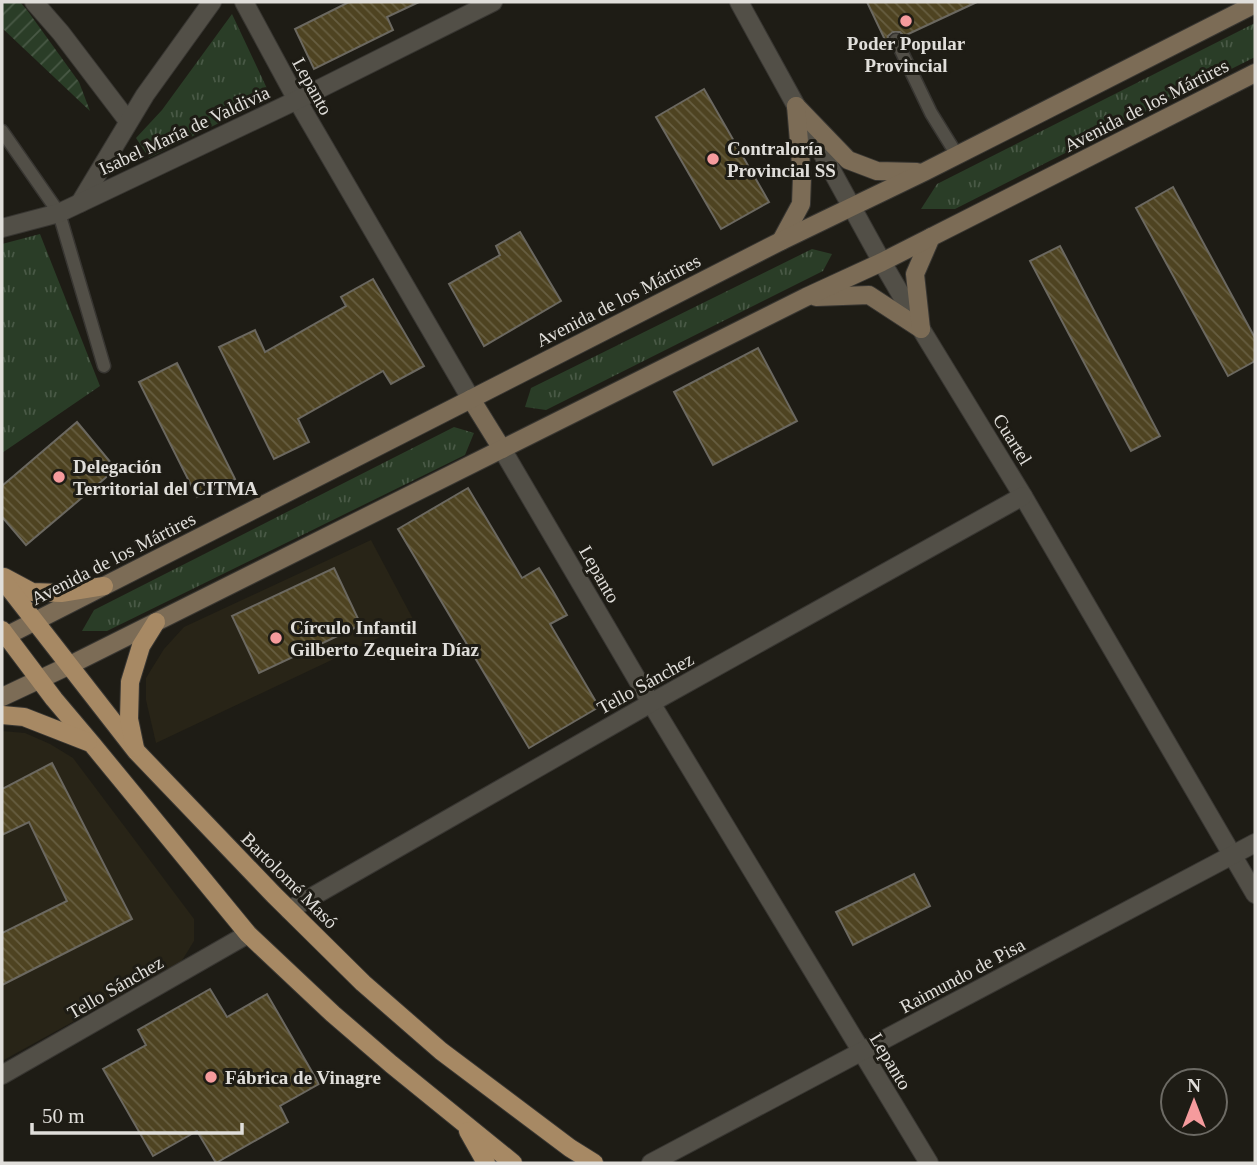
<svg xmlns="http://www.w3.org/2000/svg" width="1257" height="1165" viewBox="0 0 1257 1165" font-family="Georgia,serif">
  <defs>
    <pattern id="grass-tufts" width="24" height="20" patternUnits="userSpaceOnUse" patternTransform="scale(1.75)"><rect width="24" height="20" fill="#2a3d27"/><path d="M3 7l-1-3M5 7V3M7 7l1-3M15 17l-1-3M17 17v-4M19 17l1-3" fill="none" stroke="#495946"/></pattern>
    <pattern id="garden-furrows" width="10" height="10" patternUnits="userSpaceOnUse" patternTransform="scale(1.75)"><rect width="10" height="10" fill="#2a3d27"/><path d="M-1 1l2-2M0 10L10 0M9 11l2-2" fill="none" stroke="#495946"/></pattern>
    <pattern id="building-back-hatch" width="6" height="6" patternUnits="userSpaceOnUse" patternTransform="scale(1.75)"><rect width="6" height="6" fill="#4e4321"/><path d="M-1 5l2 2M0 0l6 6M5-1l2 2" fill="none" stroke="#675e41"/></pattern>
  </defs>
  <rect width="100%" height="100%" fill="#1e1c15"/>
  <g fill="#282417">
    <polygon points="371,540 414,621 156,743 146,700 146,678 164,649 184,627"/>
    <polygon points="2,731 25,733 50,744 73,758 194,919 194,941 181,962 2,1061"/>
  </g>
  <g fill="url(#grass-tufts)">
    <polygon points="232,14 271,97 149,158 136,138 162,110"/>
    <polygon points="1255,23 1255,57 955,209 921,209 937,184"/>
    <polygon points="40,234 100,386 2,453 2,244"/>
    <polygon points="812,249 832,254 823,271 546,410 525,407 531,388"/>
    <polygon points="454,427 474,433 465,455 107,631 82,631 94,610"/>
  </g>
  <polygon fill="url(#garden-furrows)" points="2,2 20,2 27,10 79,82 90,111 2,28"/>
  <g fill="url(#building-back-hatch)" stroke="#6b6860" stroke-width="2">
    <polygon points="349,2 419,2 387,17 393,30 314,69 295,29"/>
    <polygon points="867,2 977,2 904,36 900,32 893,32 888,36 887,44"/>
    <polygon points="704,89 769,202 721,229 656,117"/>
    <polygon points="1173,187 1255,338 1255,361 1228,376 1136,208"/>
    <polygon points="520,232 561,301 484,346 449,284 500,255 496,246"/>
    <polygon points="1060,246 1160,436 1131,451 1030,261"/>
    <polygon points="373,279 424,366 391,384 383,371 298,419 309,442 274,459 219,347 255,330 265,352 346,306 341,297"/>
    <polygon points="758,348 797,421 713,465 674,392"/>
    <polygon points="177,363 235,479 197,497 139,382"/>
    <polygon points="77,422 116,469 26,545 2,517 2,486"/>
    <polygon points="468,488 522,578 539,568 553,591 567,615 550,624 599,707 529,748 398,529"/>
    <polygon points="334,568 361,625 259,673 232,616"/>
    <polygon points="52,763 132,919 2,985 2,933 67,901 29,822 2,835 2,789"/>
    <polygon points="914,874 930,906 853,945 836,912"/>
    <polygon points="210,989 227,1017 267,994 319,1084 280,1106 288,1122 216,1163 197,1131 153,1156 103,1069 146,1045 138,1030"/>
  </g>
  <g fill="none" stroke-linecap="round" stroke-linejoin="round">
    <defs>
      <g id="service">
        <polyline points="896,40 931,113 957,155"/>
        <polyline points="2,131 59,213 104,366"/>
      </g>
      <g id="minor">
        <polyline points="34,2 61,33 128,121"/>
        <polyline points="244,2 297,100 471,399"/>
        <polyline points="80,203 145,95 212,2"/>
        <polyline points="2,228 59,213 297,100 493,2"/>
        <polyline points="882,262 921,329 1023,496 1255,894"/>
        <polyline points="502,449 651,703 929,1163"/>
        <polyline points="289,910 651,703 1023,496"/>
        <polyline points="2,1075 248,934"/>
      </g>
      <g id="tertiary">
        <polyline points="739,2 882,262"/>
        <polyline points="651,1163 1255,843"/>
      </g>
      <g id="secondary">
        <polyline points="796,106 848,160 877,171 917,172"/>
        <polyline points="781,241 801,204 802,177 796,106"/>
        <polyline points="816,297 869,295 921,329"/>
        <polyline points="921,329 915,274 931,237"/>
        <polyline points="471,399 502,449"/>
        <polyline points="2,638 781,241 924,172 1255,4"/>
        <polyline points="2,697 68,666 806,297 882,262 1255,73"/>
      </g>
      <g id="primary">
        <polyline points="4,577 32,592 61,593 104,586"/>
        <polyline points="2,579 136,751 274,895 363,983 441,1051 570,1148 594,1163"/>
        <polyline points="2,630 54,699 92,744 248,934 333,1014 391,1064 513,1163"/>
        <polyline points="2,715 24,717 88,742"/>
        <polyline points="135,748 129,719 130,682 141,646 156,622"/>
        <polyline points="468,1131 486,1163"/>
      </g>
    </defs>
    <use href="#service" stroke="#383632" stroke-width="15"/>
    <use href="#minor" stroke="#383632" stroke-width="20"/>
    <use href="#tertiary" stroke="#383632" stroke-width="20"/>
    <use href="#secondary" stroke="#383632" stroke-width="20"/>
    <use href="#primary" stroke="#383632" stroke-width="20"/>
    <use href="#service" stroke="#524f47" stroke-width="12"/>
    <use href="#minor" stroke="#524f47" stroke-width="18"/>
    <use href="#tertiary" stroke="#524f47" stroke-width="18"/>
    <use href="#secondary" stroke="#7c6c56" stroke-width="18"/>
    <use href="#primary" stroke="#a78964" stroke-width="18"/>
  </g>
  <g fill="#f59b9d" stroke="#1e1c15" stroke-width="2.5">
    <circle cx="906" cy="21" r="7"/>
    <circle cx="713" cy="159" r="7"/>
    <circle cx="59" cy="477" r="7"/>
    <circle cx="276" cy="638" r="7"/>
    <circle cx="211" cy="1077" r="7"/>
  </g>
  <g text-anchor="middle" stroke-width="6" stroke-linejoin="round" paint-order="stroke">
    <g font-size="19" font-weight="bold" fill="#e0deda" stroke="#1e1c15" text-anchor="start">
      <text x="906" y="50" text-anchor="middle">Poder Popular<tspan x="906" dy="22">Provincial</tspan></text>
      <text x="727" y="155">Contraloría<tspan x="727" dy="22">Provincial SS</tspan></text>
      <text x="73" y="473">Delegación<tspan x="73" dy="22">Territorial del CITMA</tspan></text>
      <text x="290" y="634">Círculo Infantil<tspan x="290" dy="22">Gilberto Zequeira Díaz</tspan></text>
      <text x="225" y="1084">Fábrica de Vinagre</text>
    </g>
    <g font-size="19" fill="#e0deda" stroke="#1e1c15">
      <text transform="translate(313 86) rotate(61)" y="7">Lepanto</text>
      <text transform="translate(1146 105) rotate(-27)" y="7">Avenida de los Mártires</text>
      <text transform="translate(184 130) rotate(-25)" y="7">Isabel María de Valdivia</text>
      <text transform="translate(618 300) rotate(-27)" y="7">Avenida de los Mártires</text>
      <text transform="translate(1013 439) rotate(58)" y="7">Cuartel</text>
      <text transform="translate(113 558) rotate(-27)" y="7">Avenida de los Mártires</text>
      <text transform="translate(600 574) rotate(60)" y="7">Lepanto</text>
      <text transform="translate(645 683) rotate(-29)" y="7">Tello Sánchez</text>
      <text transform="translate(290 880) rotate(45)" y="7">Bartolomé Masó</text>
      <text transform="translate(962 975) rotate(-28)" y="7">Raimundo de Pisa</text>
      <text transform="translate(115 987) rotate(-30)" y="7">Tello Sánchez</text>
      <text transform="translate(891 1061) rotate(59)" y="7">Lepanto</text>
    </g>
  </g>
  <rect width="1257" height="1165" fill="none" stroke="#e0deda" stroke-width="7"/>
  <g transform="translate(1194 1102)"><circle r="33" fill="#1e1c15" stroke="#6c6a64" stroke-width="2"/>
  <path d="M0-5L12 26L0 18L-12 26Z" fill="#f59b9d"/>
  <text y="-10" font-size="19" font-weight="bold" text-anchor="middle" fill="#e0deda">N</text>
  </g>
  <path d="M32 1123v10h210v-10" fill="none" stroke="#e0deda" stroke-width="3.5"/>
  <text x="42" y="1123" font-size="21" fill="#e0deda" stroke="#1e1c15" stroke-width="5" paint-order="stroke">50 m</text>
</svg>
